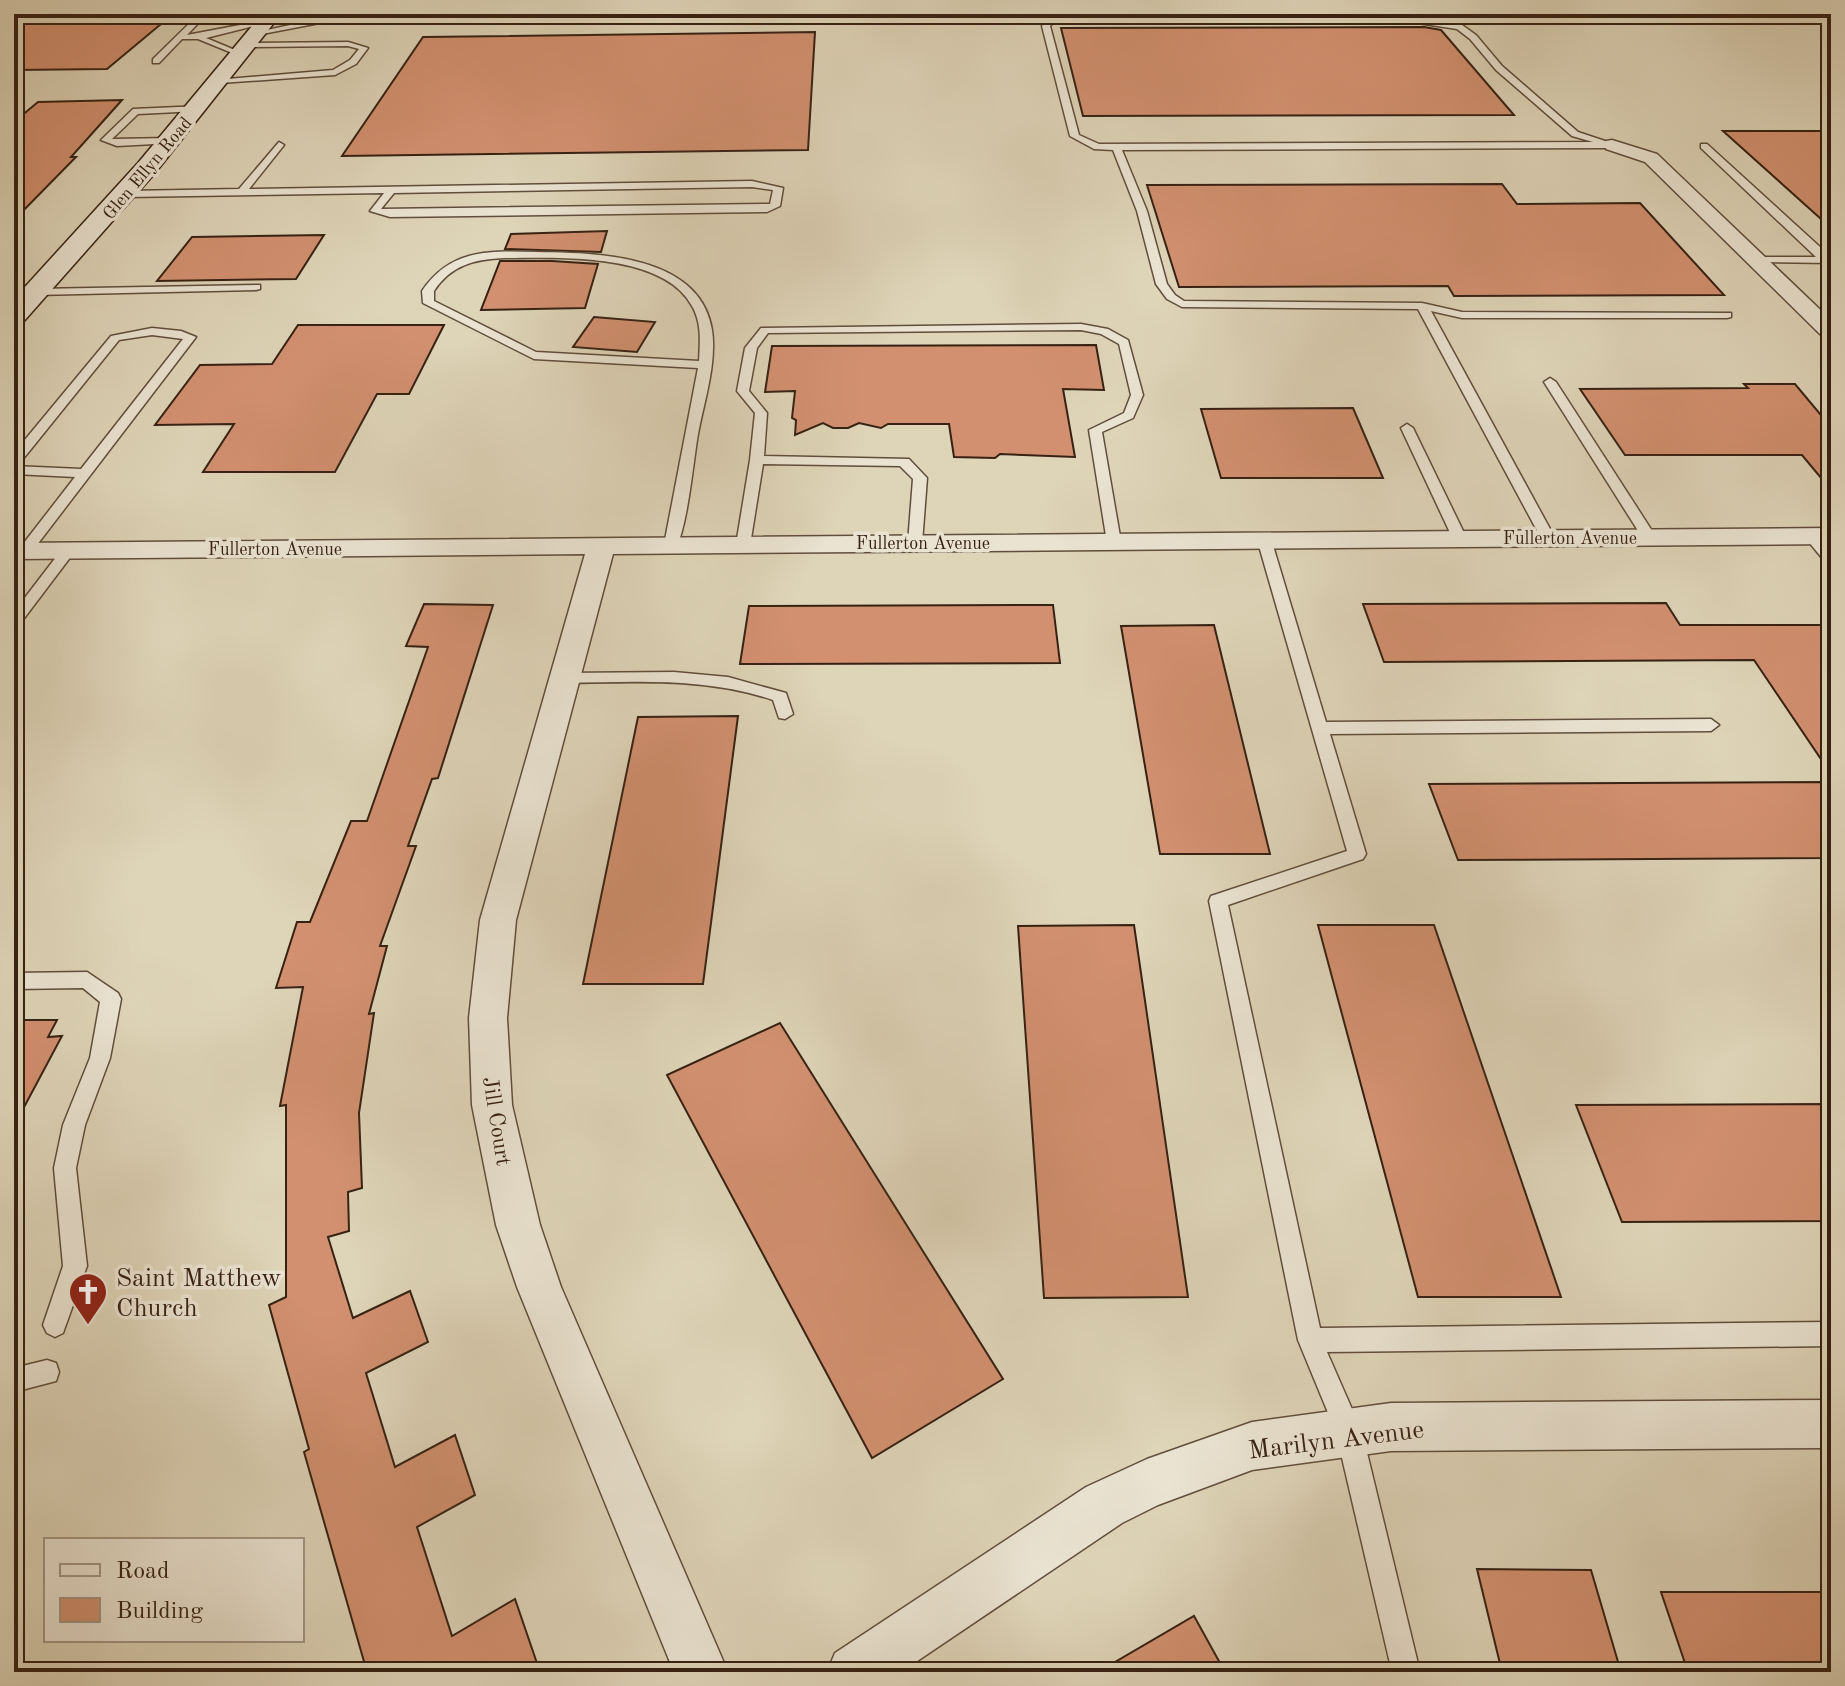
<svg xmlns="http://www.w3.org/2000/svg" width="1845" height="1686" viewBox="0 0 1845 1686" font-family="'Old Standard TT',serif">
  <rect width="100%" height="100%" fill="#ded4b8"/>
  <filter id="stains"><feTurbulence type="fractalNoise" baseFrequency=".0025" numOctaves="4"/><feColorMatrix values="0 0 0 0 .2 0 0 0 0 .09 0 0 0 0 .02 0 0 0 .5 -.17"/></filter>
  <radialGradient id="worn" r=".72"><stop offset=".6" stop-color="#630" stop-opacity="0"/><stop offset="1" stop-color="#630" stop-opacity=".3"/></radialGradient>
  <g fill="#d29070" stroke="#362213" stroke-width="2">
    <polygon points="14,14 173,14 107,69 14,70"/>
    <polygon points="1424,27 1441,30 1514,115 1083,116 1061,28"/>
    <polygon points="815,32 808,150 342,156 423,37"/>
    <polygon points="122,100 71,157 76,157 14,220 14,122 38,102"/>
    <polygon points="1723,131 1831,131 1831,228"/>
    <polygon points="1502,184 1517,204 1640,203 1724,295 1454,296 1448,286 1179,287 1147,185"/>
    <polygon points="607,231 601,252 505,249 511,234"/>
    <polygon points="324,235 296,279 157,281 192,237"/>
    <polygon points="500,261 552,261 598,264 585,308 481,310"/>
    <polygon points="594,317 655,322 637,352 573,347"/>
    <polygon points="298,325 444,325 409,394 377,394 335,472 203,472 234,424 155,425 200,365 272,364"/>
    <polygon points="1096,345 1104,390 1063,389 1075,457 1000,454 995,458 954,457 949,424 888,424 881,428 859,423 848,428 833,428 823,423 795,435 796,420 792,418 795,391 765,392 772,346"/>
    <polygon points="1744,384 1795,384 1831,427 1831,490 1802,455 1625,455 1580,389 1748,388"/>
    <polygon points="1353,408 1383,478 1221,478 1201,409"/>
    <polygon points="1666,603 1680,625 1823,625 1831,636 1831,774 1754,660 1384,662 1363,604"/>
    <polygon points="424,604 493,605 438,778 432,779 408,846 416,846 380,946 387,946 369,1014 374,1013 359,1113 362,1188 348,1192 349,1231 328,1237 353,1318 410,1291 428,1342 366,1373 395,1467 455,1435 475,1495 417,1527 452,1636 515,1599 540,1672 367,1672 304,1452 309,1449 269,1305 286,1297 286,1105 280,1106 303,987 276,988 297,922 310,922 351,821 367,821 428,647 406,646"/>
    <polygon points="1053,605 1060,663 740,664 749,606"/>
    <polygon points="1214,625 1270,854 1160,854 1121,626"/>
    <polygon points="738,716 703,984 583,984 638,717"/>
    <polygon points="1831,782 1831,858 1458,860 1429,784"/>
    <polygon points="1134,925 1188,1297 1044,1298 1018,926"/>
    <polygon points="1318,925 1434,925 1561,1297 1418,1297"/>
    <polygon points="21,1020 57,1020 48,1037 62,1036 14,1126 14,1032"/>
    <polygon points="780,1023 1003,1379 872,1458 667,1075"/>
    <polygon points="1831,1104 1831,1221 1622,1222 1576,1105"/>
    <polygon points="1477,1569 1591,1570 1621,1672 1502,1672"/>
    <polygon points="1661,1592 1831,1592 1831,1672 1688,1672"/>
    <polygon points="1194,1616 1225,1672 1098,1672"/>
  </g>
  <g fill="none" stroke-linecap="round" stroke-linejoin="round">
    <defs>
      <g id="lane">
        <polygon points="199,14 207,14 187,35 266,20 270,22 206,38 242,53 242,57 198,39 182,39 159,63 153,63 153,59"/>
        <polygon points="302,14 330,17 641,14 330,21 257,35 253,33 318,19"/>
        <path d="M1391,15l71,10 14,10 26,31 76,66 39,13 -5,3 -490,2 25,61 20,73 8,11 9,6 238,2 40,9 269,1v4l-4,1h-265l-31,-7 124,227 -2,3h-10l-2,-3 -123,-229 -236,-2 -15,-8 -11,-15 -19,-73 -24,-61 -19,-1 -24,-13 -28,-110 5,-7 20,-3zM1391,19l66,10 13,10 26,31 76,66 21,6 -494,2 -20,-9 -29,-109 3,-3 14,-3z"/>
        <polygon points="348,42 368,48 356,64 335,75 220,83 216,80 333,70 350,60 359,49 348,46 247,47 244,43"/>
        <polygon points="201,106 198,111 138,114 112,139 171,138 174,143 117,146 101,140 133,109"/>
        <path d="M279,142l5,3 -35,44 503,-8 31,7 -3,18 -13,6 -377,5 -20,-6 14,-18 -257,4 -5,-3 5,-3 112,-2zM752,187l21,3 -3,14 -389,5 13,-16z"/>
        <polygon points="1701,144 1707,144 1831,257 1831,263 1753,262 1753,258 1757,257 1816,257 1701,148"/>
        <path d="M537,252c59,1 163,2 175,78 5,33 -8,72 -14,104 -5,29 -10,89 -22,114l-5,1 -7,-4 34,-177 -164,-9 -111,-56 -1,-12c29,-43 68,-40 115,-39zM505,258c52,0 158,-6 187,48 10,17 8,36 7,55l-163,-9 -102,-51v-10c17,-26 41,-32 71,-33z"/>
        <polygon points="260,285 260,289 256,290 36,295 30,292 36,289"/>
        <polygon points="1081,324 1108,329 1128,340 1143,395 1133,418 1102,432 1121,542 1119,545 1109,545 1107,542 1089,430 1124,413 1131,395 1119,344 1101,334 1081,330 768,333 757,348 749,391 767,413 764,456 909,459 927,478 922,543 915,547 908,543 913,479 900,466 763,464 750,545 743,549 736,545 750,460 755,413 737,391 745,348 761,328"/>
        <polygon points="152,328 181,331 196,337 30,554 20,554 20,548 75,477 14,474 14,466 81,469 183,339 152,335 119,340 19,464 14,465 14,453 111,336"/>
        <polygon points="1550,378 1556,382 1656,537 1654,540 1649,541 1642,537 1544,382"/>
        <polygon points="1407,424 1413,428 1467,539 1465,542 1460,543 1453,539 1401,428"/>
        <polygon points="1811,532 1816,533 1831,551 1831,564 1826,563 1804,536"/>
        <polygon points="1264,535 1271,539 1326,722 1711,719 1719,725 1711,731 1330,734 1366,854 1363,859 1228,905 1320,1328 1831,1322 1831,1346 1327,1352 1362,1432 1420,1672 1392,1672 1336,1432 1298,1340 1209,901 1211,896 1347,851 1257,539"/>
        <polygon points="68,547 75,551 19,625 14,627 14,612 63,548"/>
        <path d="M674,672l54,5 58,16 7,21 -8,5 -6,-1 -6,-18c-68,-23 -138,-18 -208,-17l-8,-5 8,-5z"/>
        <polygon points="87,972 118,993 121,999 110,1058 85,1125 76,1168 87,1266 63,1333 55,1337 47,1333 43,1325 63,1266 54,1168 63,1125 90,1058 100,1002 83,988 14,989 14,973"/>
        <polygon points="47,1360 56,1363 59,1372 56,1381 14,1392 14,1368"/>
      </g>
      <g id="street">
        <polygon points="1612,140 1657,154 1831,320 1831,339 1823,337 1645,162 1606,149 1606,141"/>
        <polygon points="1831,528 1831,544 613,554 516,920 507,1018 512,1105 540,1225 561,1287 728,1672 674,1672 517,1287 496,1225 472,1105 469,1018 480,920 585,554 14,559 14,543"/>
        <polygon points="1831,1400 1831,1448 1391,1451 1252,1470 1158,1505 1122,1523 901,1672 827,1672 835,1653 1086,1487 1147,1459 1252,1422 1391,1403"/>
      </g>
      <polygon id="secondary" points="262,14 281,14 155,173 24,321 14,323 14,299 138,163"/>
    </defs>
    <use href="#lane" stroke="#604e3c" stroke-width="3"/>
    <use href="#street" stroke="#604e3c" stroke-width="3"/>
    <use href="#secondary" stroke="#362213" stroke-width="3"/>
    <use href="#lane" fill="#eae3d1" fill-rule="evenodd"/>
    <use href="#street" fill="#eae3d1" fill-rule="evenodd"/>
    <use href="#secondary" fill="#eae3d1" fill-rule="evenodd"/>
  </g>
  <defs>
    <symbol id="church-pin" viewBox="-11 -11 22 30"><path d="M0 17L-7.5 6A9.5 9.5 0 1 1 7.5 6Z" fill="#8f2418" stroke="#eae3d1"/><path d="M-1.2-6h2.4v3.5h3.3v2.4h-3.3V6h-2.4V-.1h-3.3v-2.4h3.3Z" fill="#fff"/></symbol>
  </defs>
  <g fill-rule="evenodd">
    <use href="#church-pin" x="66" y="1270" width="44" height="60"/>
  </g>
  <g text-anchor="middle" stroke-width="7" stroke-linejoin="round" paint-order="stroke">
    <g font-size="18" fill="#362213" stroke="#eae3d1">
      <text transform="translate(147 168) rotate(-50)" y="6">Glen Ellyn Road</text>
      <text x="1570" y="544">Fullerton Avenue</text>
      <text x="923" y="549">Fullerton Avenue</text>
      <text x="275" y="555">Fullerton Avenue</text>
    </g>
    <g font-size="22" fill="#362213" stroke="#eae3d1">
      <text transform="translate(498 1121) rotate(81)" y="8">Jill Court</text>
    </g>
    <g font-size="26" fill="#362213" stroke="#eae3d1" text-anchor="start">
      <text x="116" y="1286">Saint Matthew<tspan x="116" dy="30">Church</tspan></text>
    </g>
    <g font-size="26" fill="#362213" stroke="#eae3d1">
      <text transform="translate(1336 1439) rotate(-7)" y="9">Marilyn Avenue</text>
    </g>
  </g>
  <rect width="1845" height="1686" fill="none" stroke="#ded4b8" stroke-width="48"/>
  <rect x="16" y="16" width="1813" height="1654" fill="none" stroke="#362213" stroke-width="4"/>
  <rect x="24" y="24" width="1797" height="1638" fill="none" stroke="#362213" stroke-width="2"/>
  <rect x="44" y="1538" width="260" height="104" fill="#eae3d1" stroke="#a29685" stroke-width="2"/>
  <rect x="60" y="1564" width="40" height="12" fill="#eae3d1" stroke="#a29685" stroke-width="2"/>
  <text x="116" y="1578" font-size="24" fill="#362213">Road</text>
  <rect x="60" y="1598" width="40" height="24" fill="#d29070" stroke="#a29685" stroke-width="2"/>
  <text x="116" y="1618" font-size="24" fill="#362213">Building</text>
  <rect width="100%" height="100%" filter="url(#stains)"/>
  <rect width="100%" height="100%" fill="url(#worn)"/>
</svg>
